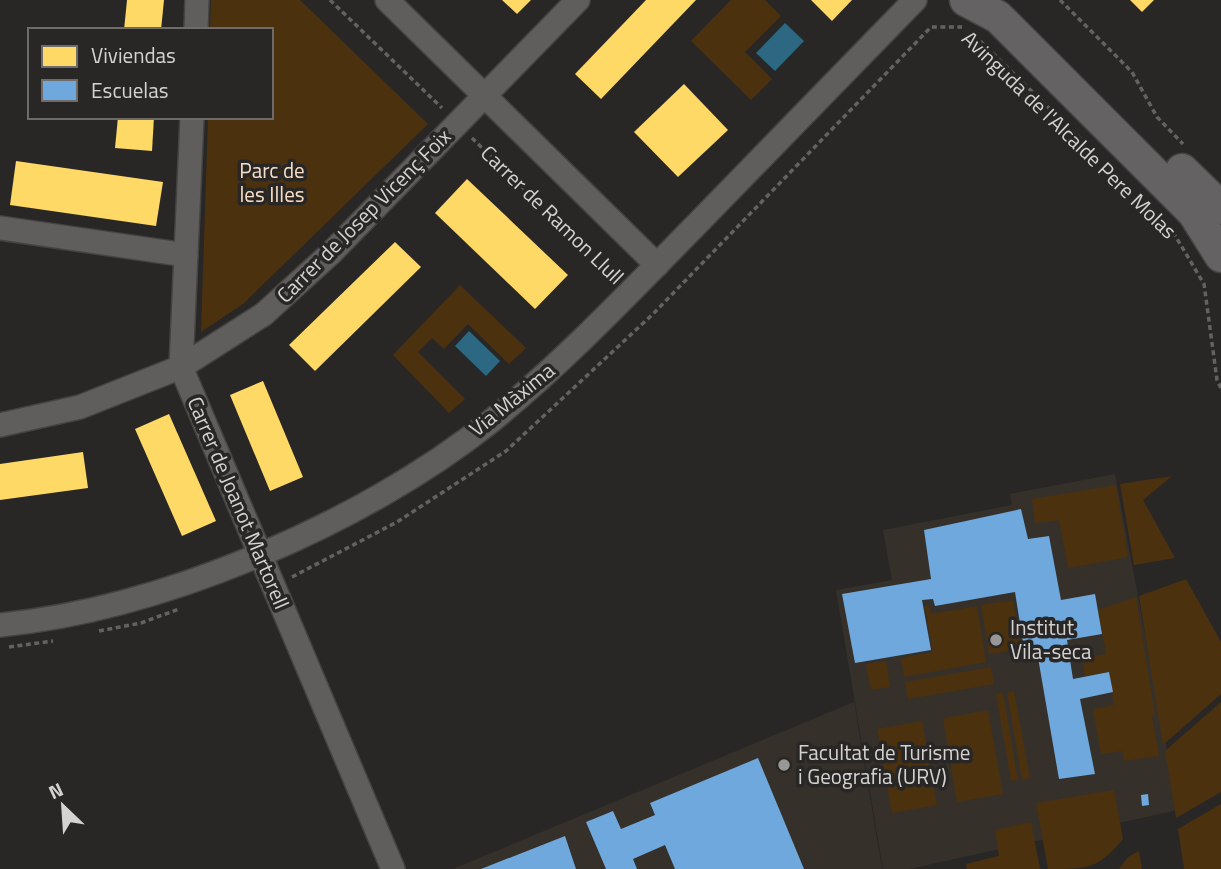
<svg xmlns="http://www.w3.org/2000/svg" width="1221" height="869" viewBox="0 0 1221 869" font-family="'Titillium Web',sans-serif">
  <rect width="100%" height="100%" fill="#282726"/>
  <g fill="#36302b">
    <polygon points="1115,474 1178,810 909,869 883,869 836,590 892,580 883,530 1012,505 1010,494"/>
    <polygon points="854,702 882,869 453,869"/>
  </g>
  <g fill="#4c310f">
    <polygon points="211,0 300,0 428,124 243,304 201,332 208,117 271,117 271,30 210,30"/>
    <polygon points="731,0 765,0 781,16 745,52 772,79 751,100 691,41"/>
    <polygon points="460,285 526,348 509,364 468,324 444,349 432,338 418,352 465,399 449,413 393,355"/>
    <polygon points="1172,476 1143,500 1175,558 1134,565 1120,484"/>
    <polygon points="1116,485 1128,557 1068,568 1059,520 1035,523 1032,499"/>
    <polygon points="1186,579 1221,642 1221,694 1163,745 1139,596"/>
    <polygon points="1136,597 1155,715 1152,716 1159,756 1124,761 1122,751 1101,754 1093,709 1114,705 1109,672 1085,676 1082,658 1106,654 1098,610"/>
    <polygon points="1013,600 1021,649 989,654 981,605"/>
    <polygon points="925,606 929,606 931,614 977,606 986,662 904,677 901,658 933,652"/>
    <polygon points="886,661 890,687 871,690 866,664"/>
    <polygon points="991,667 994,684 908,699 905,682"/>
    <polygon points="1014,691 1030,778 1022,780 1007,693"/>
    <polygon points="1003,693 1018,780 1011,781 996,694"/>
    <polygon points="1221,702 1221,792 1176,818 1165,751"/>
    <polygon points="988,710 1003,794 957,802 943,718"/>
    <polygon points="922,721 937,805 892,813 877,729"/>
    <path d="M1114,790l9,49c-25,30 -35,30 -75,30l-12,-66z"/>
    <polygon points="1221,804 1221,869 1184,869 1178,829"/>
    <polygon points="1031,822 1040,869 967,869 966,864 999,856 995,830"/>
    <polygon points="1139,851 1142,869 1119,869 1128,857"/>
  </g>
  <g fill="#2d6882">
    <polygon points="785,23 804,41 775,71 756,53"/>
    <polygon points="469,331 500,361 486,376 455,346"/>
  </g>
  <g fill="#ffd966">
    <polygon points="127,0 164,0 161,30 124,30"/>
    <polygon points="502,0 531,0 517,14"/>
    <polygon points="646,0 696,0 601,99 575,74"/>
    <polygon points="811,0 852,0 832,21"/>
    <polygon points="1130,0 1154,0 1142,12"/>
    <polygon points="684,84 728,130 678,177 634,132"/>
    <polygon points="118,117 154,117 152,151 115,148"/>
    <polygon points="16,161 163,182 156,226 10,205"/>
    <polygon points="467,179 568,275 535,309 435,213"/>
    <polygon points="395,242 421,267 315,371 289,345"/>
    <polygon points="263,381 303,477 270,491 230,395"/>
    <polygon points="169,414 216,521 182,536 135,429"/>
    <polygon points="83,452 88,488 0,500 0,464"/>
  </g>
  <g fill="#6fa8dc">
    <polygon points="1021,509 1028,539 1049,536 1061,600 1095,594 1102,634 1067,640 1073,679 1109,672 1113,692 1080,699 1095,774 1059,779 1036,646 1024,649 1015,592 935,606 933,599 922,600 931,650 855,663 842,594 931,579 924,530"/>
    <polygon points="758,758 804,869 675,869 665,845 633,859 637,869 606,869 586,822 613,811 621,829 655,815 650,803"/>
    <polygon points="1148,794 1149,805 1142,806 1141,795"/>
    <polygon points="565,836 576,869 481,869"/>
  </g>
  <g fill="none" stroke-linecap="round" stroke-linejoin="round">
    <defs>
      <g id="street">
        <polyline points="387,0 657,265"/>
        <polyline points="196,30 197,0"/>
        <polyline points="192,117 181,367 393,869"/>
        <polyline points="0,228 186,255"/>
        <polyline points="0,425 80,407 181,367 264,314 331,253 578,0"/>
        <path d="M0,625c162,-16 362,-101 490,-203 74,-60 139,-129 206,-197 73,-75 146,-150 219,-225"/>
      </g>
      <g id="secondary">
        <polyline points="966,0 998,17 1194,213 1221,256"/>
        <polyline points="1182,170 1221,208"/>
      </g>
    </defs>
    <use href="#street" stroke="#444342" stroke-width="26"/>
    <use href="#secondary" stroke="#444342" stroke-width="35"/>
    <g stroke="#636261" stroke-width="3.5" stroke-dasharray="5 3.5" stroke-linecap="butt">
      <polyline points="330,0 442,108"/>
      <polyline points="1060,0 1132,72 1157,117 1183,144"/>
      <polyline points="974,35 1091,149"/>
      <polyline points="472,138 615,277"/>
      <polyline points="1173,232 1204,284 1217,380 1221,388"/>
      <polyline points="292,577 397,522 506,451 653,314 931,27 962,27"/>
      <polyline points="99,631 141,623 179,609"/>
      <polyline points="9,647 53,641"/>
    </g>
    <use href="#street" stroke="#5f5e5d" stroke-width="23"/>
    <use href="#secondary" stroke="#646263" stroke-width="32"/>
  </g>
  <g fill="#989796" stroke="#292725" stroke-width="2.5">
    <circle cx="996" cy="640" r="7"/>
    <circle cx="784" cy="765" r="7"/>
  </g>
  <g text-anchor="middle" stroke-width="7" stroke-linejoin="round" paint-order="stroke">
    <g font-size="21" fill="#d5d3d2" stroke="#292725">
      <text transform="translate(1069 135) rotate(44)" y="7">Avinguda de l'Alcalde Pere Molas</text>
      <text transform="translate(552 215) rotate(44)" y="7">Carrer de Ramon Llull</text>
      <text transform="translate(364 216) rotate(-45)" y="7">Carrer de Josep Vicenç Foix</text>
      <text transform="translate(512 400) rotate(-39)" y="7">Via Màxima</text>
      <text transform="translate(238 503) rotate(67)" y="7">Carrer de Joanot Martorell</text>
    </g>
    <g font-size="21" fill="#f8dec5" stroke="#292725">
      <text x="272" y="178">Parc de<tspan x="272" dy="24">les Illes</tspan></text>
    </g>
    <g font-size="21" fill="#d5d3d2" stroke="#292725" text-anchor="start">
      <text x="1010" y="635">Institut<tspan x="1010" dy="24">Vila-seca</tspan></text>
      <text x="798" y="760">Facultat de Turisme<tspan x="798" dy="24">i Geografia (URV)</tspan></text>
    </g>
  </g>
  <rect x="28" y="28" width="245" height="91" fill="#292725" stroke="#6e6c6a" stroke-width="2"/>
  <rect x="42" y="46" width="35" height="21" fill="#ffd966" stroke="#6e6c6a" stroke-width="2"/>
  <text x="91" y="63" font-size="21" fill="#d5d3d2">Viviendas</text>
  <rect x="42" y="80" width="35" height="21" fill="#6fa8dc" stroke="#6e6c6a" stroke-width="2"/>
  <text x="91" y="98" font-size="21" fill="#d5d3d2">Escuelas</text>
  <g transform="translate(63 806) rotate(335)" stroke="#292725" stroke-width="5" paint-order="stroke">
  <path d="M0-5L12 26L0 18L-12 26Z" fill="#d5d3d2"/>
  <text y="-10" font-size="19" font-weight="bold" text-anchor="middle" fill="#d5d3d2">N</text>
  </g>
</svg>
